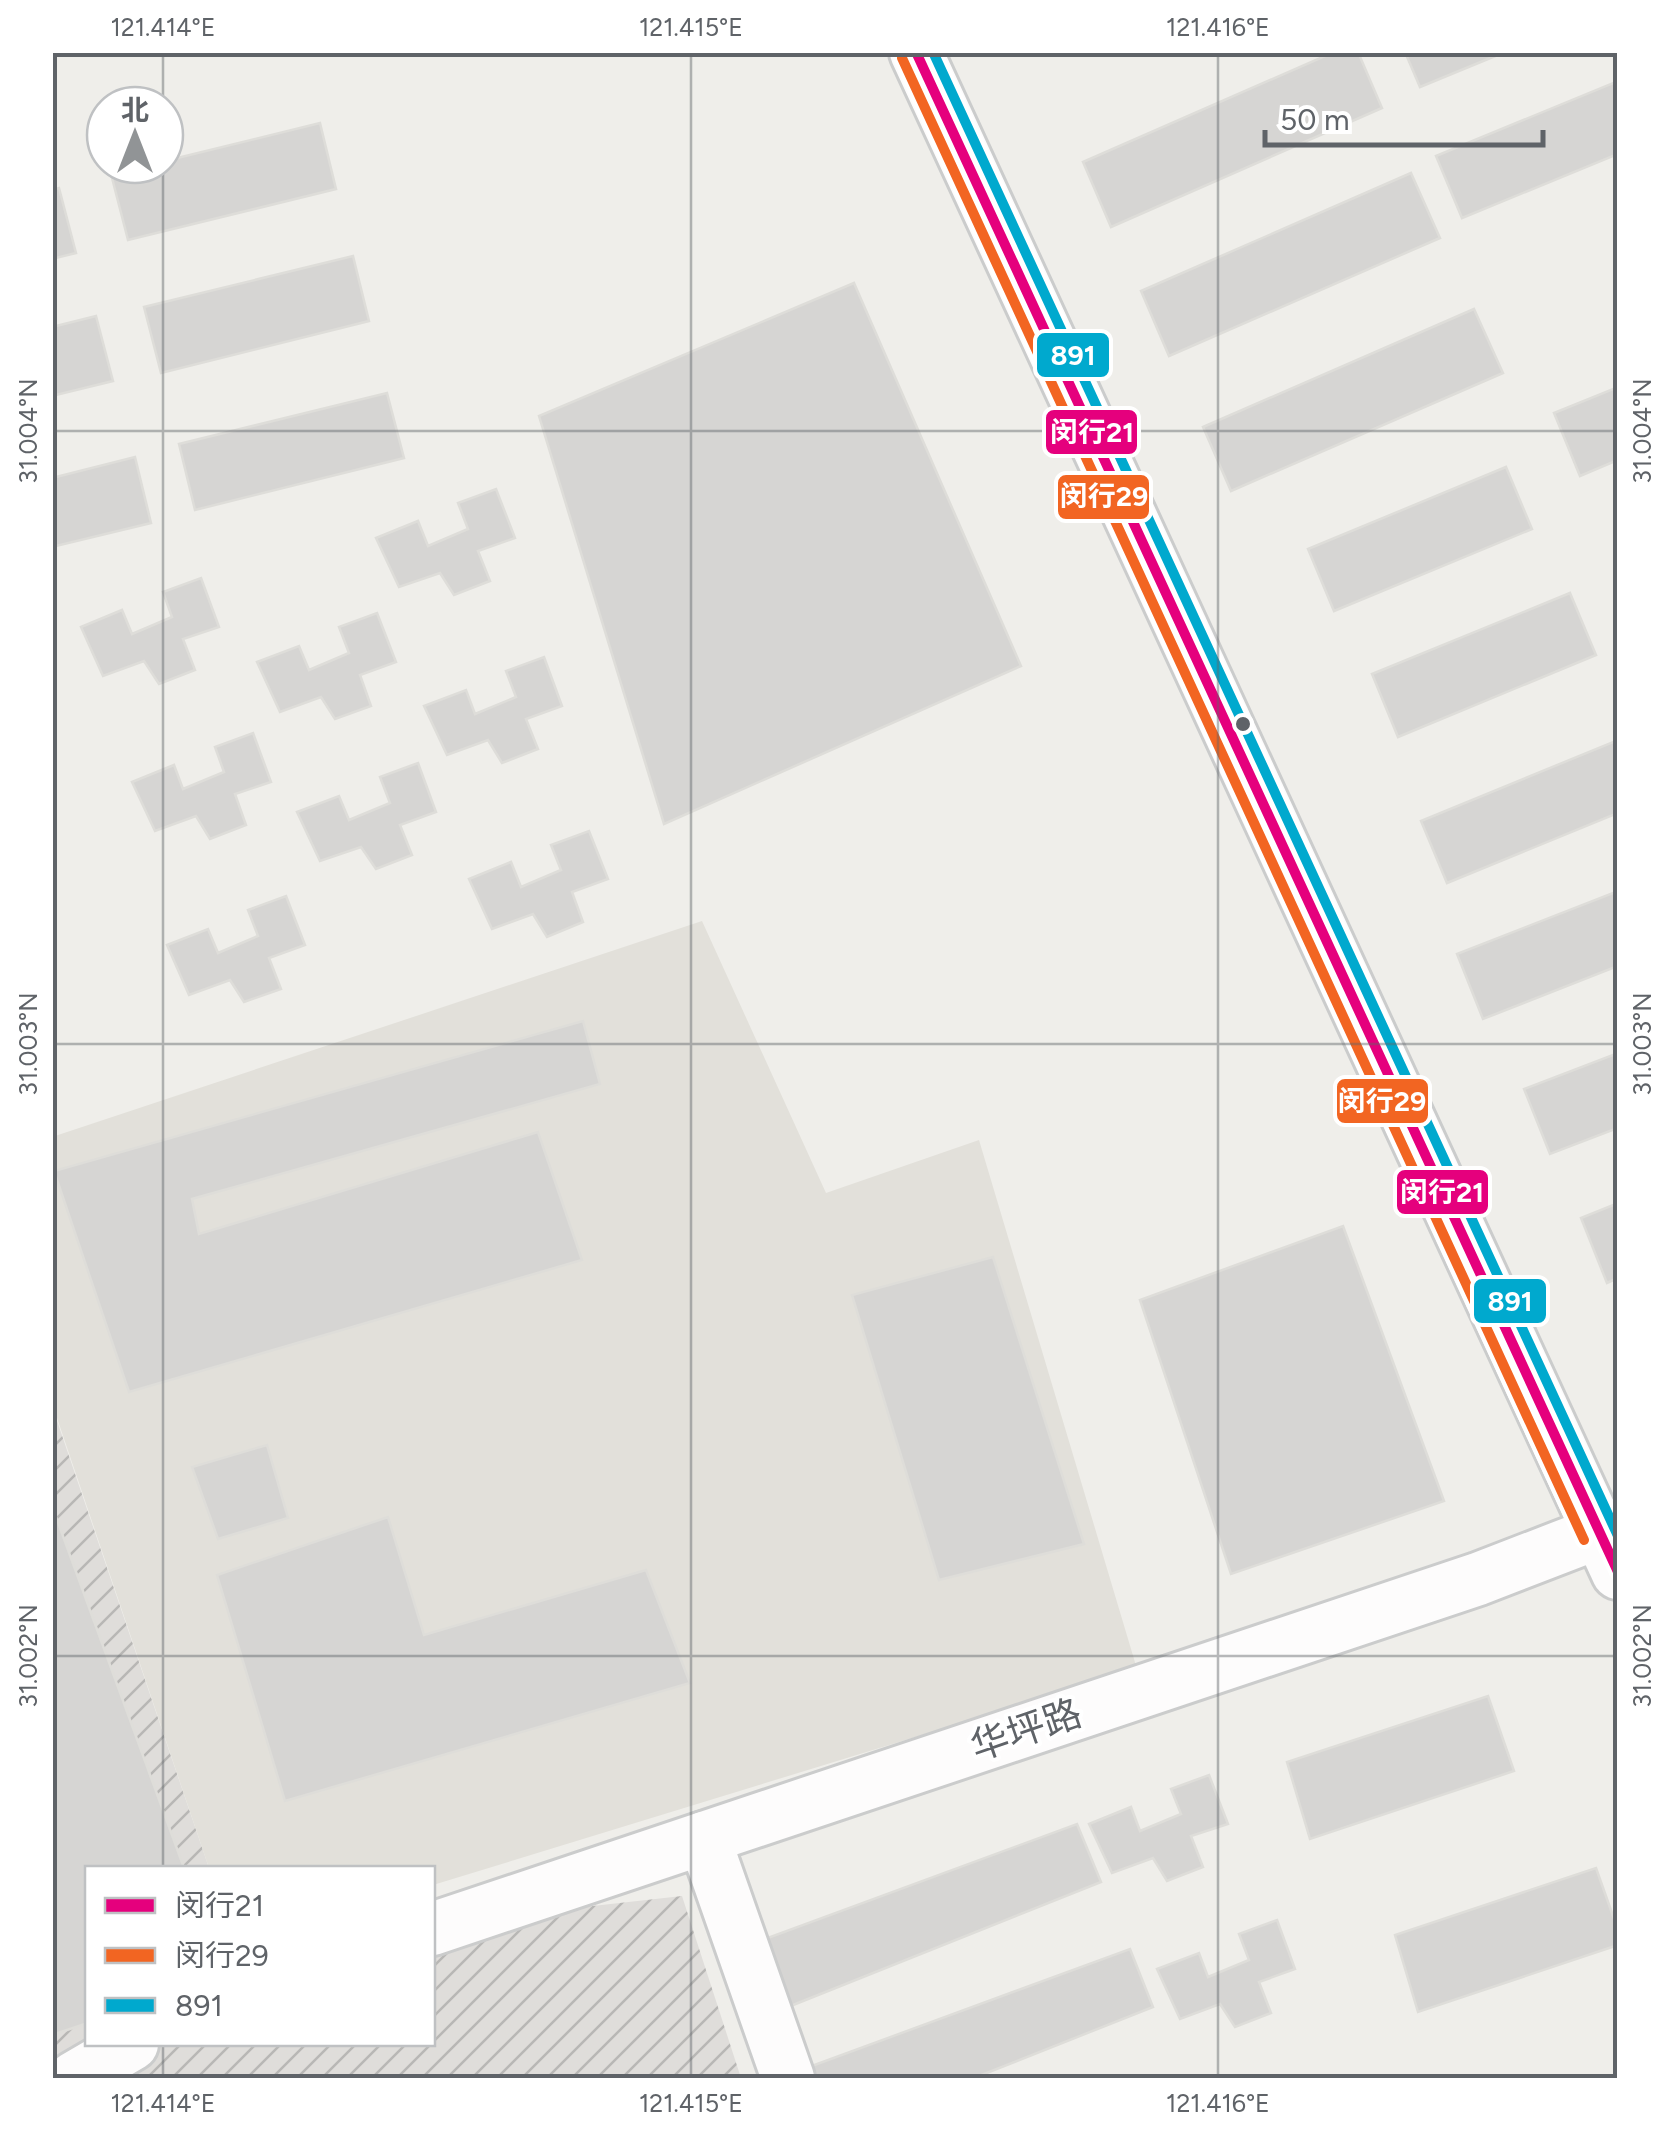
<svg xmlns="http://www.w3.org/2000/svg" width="1670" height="2131" viewBox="0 0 1670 2131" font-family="Figtree,'Noto Sans SC',sans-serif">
  <defs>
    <pattern id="industrial-furrows" width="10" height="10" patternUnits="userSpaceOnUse" patternTransform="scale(2.5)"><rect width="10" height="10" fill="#dfddda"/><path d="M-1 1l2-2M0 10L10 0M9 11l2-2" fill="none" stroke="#b8b7b5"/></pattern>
  </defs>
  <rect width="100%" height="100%" fill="#efeeea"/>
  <polygon fill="url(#industrial-furrows)" points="52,1406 209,1868 88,1868 88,2044 432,2044 433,1924 682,1896 741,2078 53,2078"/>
  <polygon fill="#e2e0da" points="702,921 826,1193 979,1140 1137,1669 433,1885 432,1868 209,1868 53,1406 52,1137"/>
  <g fill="#d6d5d3" stroke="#deddd9" stroke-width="2.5">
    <polygon points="1334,52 1358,52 1382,108 1111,227 1083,162"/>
    <polygon points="1405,52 1505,52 1420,87"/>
    <polygon points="1618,81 1618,154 1462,218 1436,156"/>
    <polygon points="320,123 336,189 128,240 111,174 149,165 165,165 165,161"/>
    <polygon points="1411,173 1440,238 1169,356 1141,291"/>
    <polygon points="59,188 76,253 52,259 52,190"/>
    <polygon points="353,256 369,321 161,373 144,307"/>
    <polygon points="854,283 1021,666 664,824 539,416"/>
    <polygon points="1474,309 1503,373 1231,491 1203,427"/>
    <polygon points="96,316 113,381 52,396 52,327"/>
    <polygon points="1618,387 1618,460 1580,476 1554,413"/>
    <polygon points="387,393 404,458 195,510 179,444"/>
    <polygon points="135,457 151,523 52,547 52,478"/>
    <polygon points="1506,467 1532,529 1334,611 1308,549"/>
    <polygon points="496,489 515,538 478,551 490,581 454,595 440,573 399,587 376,538 418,521 428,546 468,529 458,503"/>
    <polygon points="201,578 219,627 183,639 195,670 159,684 144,661 103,676 81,627 122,610 132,634 172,617 163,592"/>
    <polygon points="1570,593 1596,655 1398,737 1372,674"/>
    <polygon points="377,613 396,662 360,675 371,706 335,719 321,697 280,712 257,662 299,646 309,670 349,653 339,627"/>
    <polygon points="544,657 562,706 526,719 538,749 502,763 488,740 447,755 424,706 466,690 475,714 516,697 506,671"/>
    <polygon points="253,733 271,782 235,794 246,825 210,839 196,816 155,831 132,782 174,765 183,789 224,772 215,747"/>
    <polygon points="1618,740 1618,813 1447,883 1421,821"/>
    <polygon points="418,763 436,812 400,825 412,855 376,869 361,847 320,861 297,812 339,796 349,820 390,803 380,777"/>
    <polygon points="589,831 608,879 572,892 583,922 547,937 533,914 492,929 469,879 511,862 521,887 561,870 551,845"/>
    <polygon points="1618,891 1618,966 1483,1019 1457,954"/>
    <polygon points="286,896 305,945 269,958 281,989 244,1002 230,980 189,995 167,945 208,929 218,953 258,936 248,910"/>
    <polygon points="583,1021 600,1084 192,1199 199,1234 538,1132 582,1260 129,1392 54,1171"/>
    <polygon points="1618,1053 1618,1128 1550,1154 1524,1089"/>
    <polygon points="1618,1203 1618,1278 1607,1283 1581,1218"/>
    <polygon points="1343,1226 1444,1501 1231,1574 1140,1300"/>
    <polygon points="993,1257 1084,1544 939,1580 852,1295"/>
    <polygon points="267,1445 288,1518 218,1539 192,1467"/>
    <polygon points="52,1506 184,1868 88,1868 88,2023 52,2035"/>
    <polygon points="388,1517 424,1635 646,1570 690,1683 285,1801 217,1575"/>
    <polygon points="1488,1696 1514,1771 1310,1839 1287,1762"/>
    <polygon points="1209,1775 1228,1824 1191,1836 1203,1867 1167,1881 1153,1858 1112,1873 1089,1824 1131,1807 1140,1831 1181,1814 1171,1789"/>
    <polygon points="1077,1824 1101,1882 783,2009 757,1942"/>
    <polygon points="1596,1868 1618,1930 1618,1945 1418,2012 1395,1935"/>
    <polygon points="1277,1920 1295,1969 1259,1982 1271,2013 1235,2027 1220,2004 1180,2019 1157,1969 1199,1953 1208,1977 1249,1960 1239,1934"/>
    <polygon points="1130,1949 1153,2007 974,2078 814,2078 809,2067"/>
  </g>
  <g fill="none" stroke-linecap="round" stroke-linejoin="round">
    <defs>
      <g id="minor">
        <polyline points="916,52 1618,1573"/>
        <polyline points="704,1838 788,2078"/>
        <polyline points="432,1929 1478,1579 1618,1525"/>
        <polyline points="74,2078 132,2044"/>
      </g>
    </defs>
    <use href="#minor" stroke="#cbcccc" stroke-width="58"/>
    <use href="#minor" stroke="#fdfcfc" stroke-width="52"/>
    <defs>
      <polyline id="bus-1" points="916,52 1618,1572"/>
      <polyline id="bus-2" points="902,58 1584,1540"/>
      <polyline id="bus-3" points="933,52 1618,1536"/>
    </defs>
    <use href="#bus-1" stroke="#fff" stroke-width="18"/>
    <use href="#bus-2" stroke="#fff" stroke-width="18"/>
    <use href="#bus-3" stroke="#fff" stroke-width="18"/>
    <use href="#bus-1" stroke="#e5007d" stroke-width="10"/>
    <use href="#bus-2" stroke="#f26522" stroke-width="10"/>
    <use href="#bus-3" stroke="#00a9ce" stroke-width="10"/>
  </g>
  <path fill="none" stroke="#5f6368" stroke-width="2.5" stroke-opacity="0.45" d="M163,52v53M691,52v2026M1218,52v2026M163,165v1703M52,431h1566M52,1044h1566M52,1656h1566M163,2044v34"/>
  <circle fill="#5f6368" stroke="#fff" stroke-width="4" cx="1243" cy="724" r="9"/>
  <g text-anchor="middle" stroke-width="8" stroke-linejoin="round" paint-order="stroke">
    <g font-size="38" fill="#5f6368" stroke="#fff">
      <text transform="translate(1026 1730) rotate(-19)" y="13">华坪路</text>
    </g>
  </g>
  <g stroke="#fff" stroke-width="4">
    <rect x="1035" y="331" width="76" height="48" rx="10" fill="#00a9ce"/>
    <rect x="1044" y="408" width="95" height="48" rx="10" fill="#e5007d"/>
    <rect x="1056" y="473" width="95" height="48" rx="10" fill="#f26522"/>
    <rect x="1335" y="1077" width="95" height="48" rx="10" fill="#f26522"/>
    <rect x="1395" y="1168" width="95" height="48" rx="10" fill="#e5007d"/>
    <rect x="1472" y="1277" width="76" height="48" rx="10" fill="#00a9ce"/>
  </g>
  <g font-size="28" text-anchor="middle" font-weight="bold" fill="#fff">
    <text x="1073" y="365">891</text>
    <text x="1092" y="442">闵行21</text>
    <text x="1104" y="506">闵行29</text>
    <text x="1382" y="1111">闵行29</text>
    <text x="1442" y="1202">闵行21</text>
    <text x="1510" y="1311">891</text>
  </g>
  <rect width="1670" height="2131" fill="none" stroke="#ffffff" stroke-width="110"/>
  <rect x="85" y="1866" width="350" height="180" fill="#ffffff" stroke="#bfc1c3" stroke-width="2.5"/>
  <rect x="105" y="1898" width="50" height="15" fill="#e5007d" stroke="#bfc1c3" stroke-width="2.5"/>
  <text x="175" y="1916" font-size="30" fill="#5f6368">闵行21</text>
  <rect x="105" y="1948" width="50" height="15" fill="#f26522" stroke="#bfc1c3" stroke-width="2.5"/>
  <text x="175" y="1966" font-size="30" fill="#5f6368">闵行29</text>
  <rect x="105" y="1998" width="50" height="15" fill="#00a9ce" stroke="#bfc1c3" stroke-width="2.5"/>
  <text x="175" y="2016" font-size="30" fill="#5f6368">891</text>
  <g transform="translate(135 135)"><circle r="48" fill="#ffffff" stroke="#bfc1c3" stroke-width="2.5"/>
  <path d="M0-8L18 38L0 25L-18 38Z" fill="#919496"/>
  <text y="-15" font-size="28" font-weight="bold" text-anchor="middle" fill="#5f6368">北</text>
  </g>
  <path d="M1265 130v15h278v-15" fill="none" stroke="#5f6368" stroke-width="5"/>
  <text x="1280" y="130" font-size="30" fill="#5f6368" stroke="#ffffff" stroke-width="8" paint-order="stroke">50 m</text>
  <rect x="55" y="55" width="1560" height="2021" fill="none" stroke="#5f6368" stroke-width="4"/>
  <g font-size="25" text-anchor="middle" fill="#5f6368">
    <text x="163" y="36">121.414°E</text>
    <text x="691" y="36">121.415°E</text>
    <text x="1218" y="36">121.416°E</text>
    <text transform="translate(28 431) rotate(-90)" y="9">31.004°N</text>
    <text transform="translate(1642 431) rotate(-90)" y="9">31.004°N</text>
    <text transform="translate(28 1044) rotate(-90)" y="9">31.003°N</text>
    <text transform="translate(1642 1044) rotate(-90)" y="9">31.003°N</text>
    <text transform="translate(28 1656) rotate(-90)" y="9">31.002°N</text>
    <text transform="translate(1642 1656) rotate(-90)" y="9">31.002°N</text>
    <text x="163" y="2112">121.414°E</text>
    <text x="691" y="2112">121.415°E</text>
    <text x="1218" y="2112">121.416°E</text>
  </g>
</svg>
